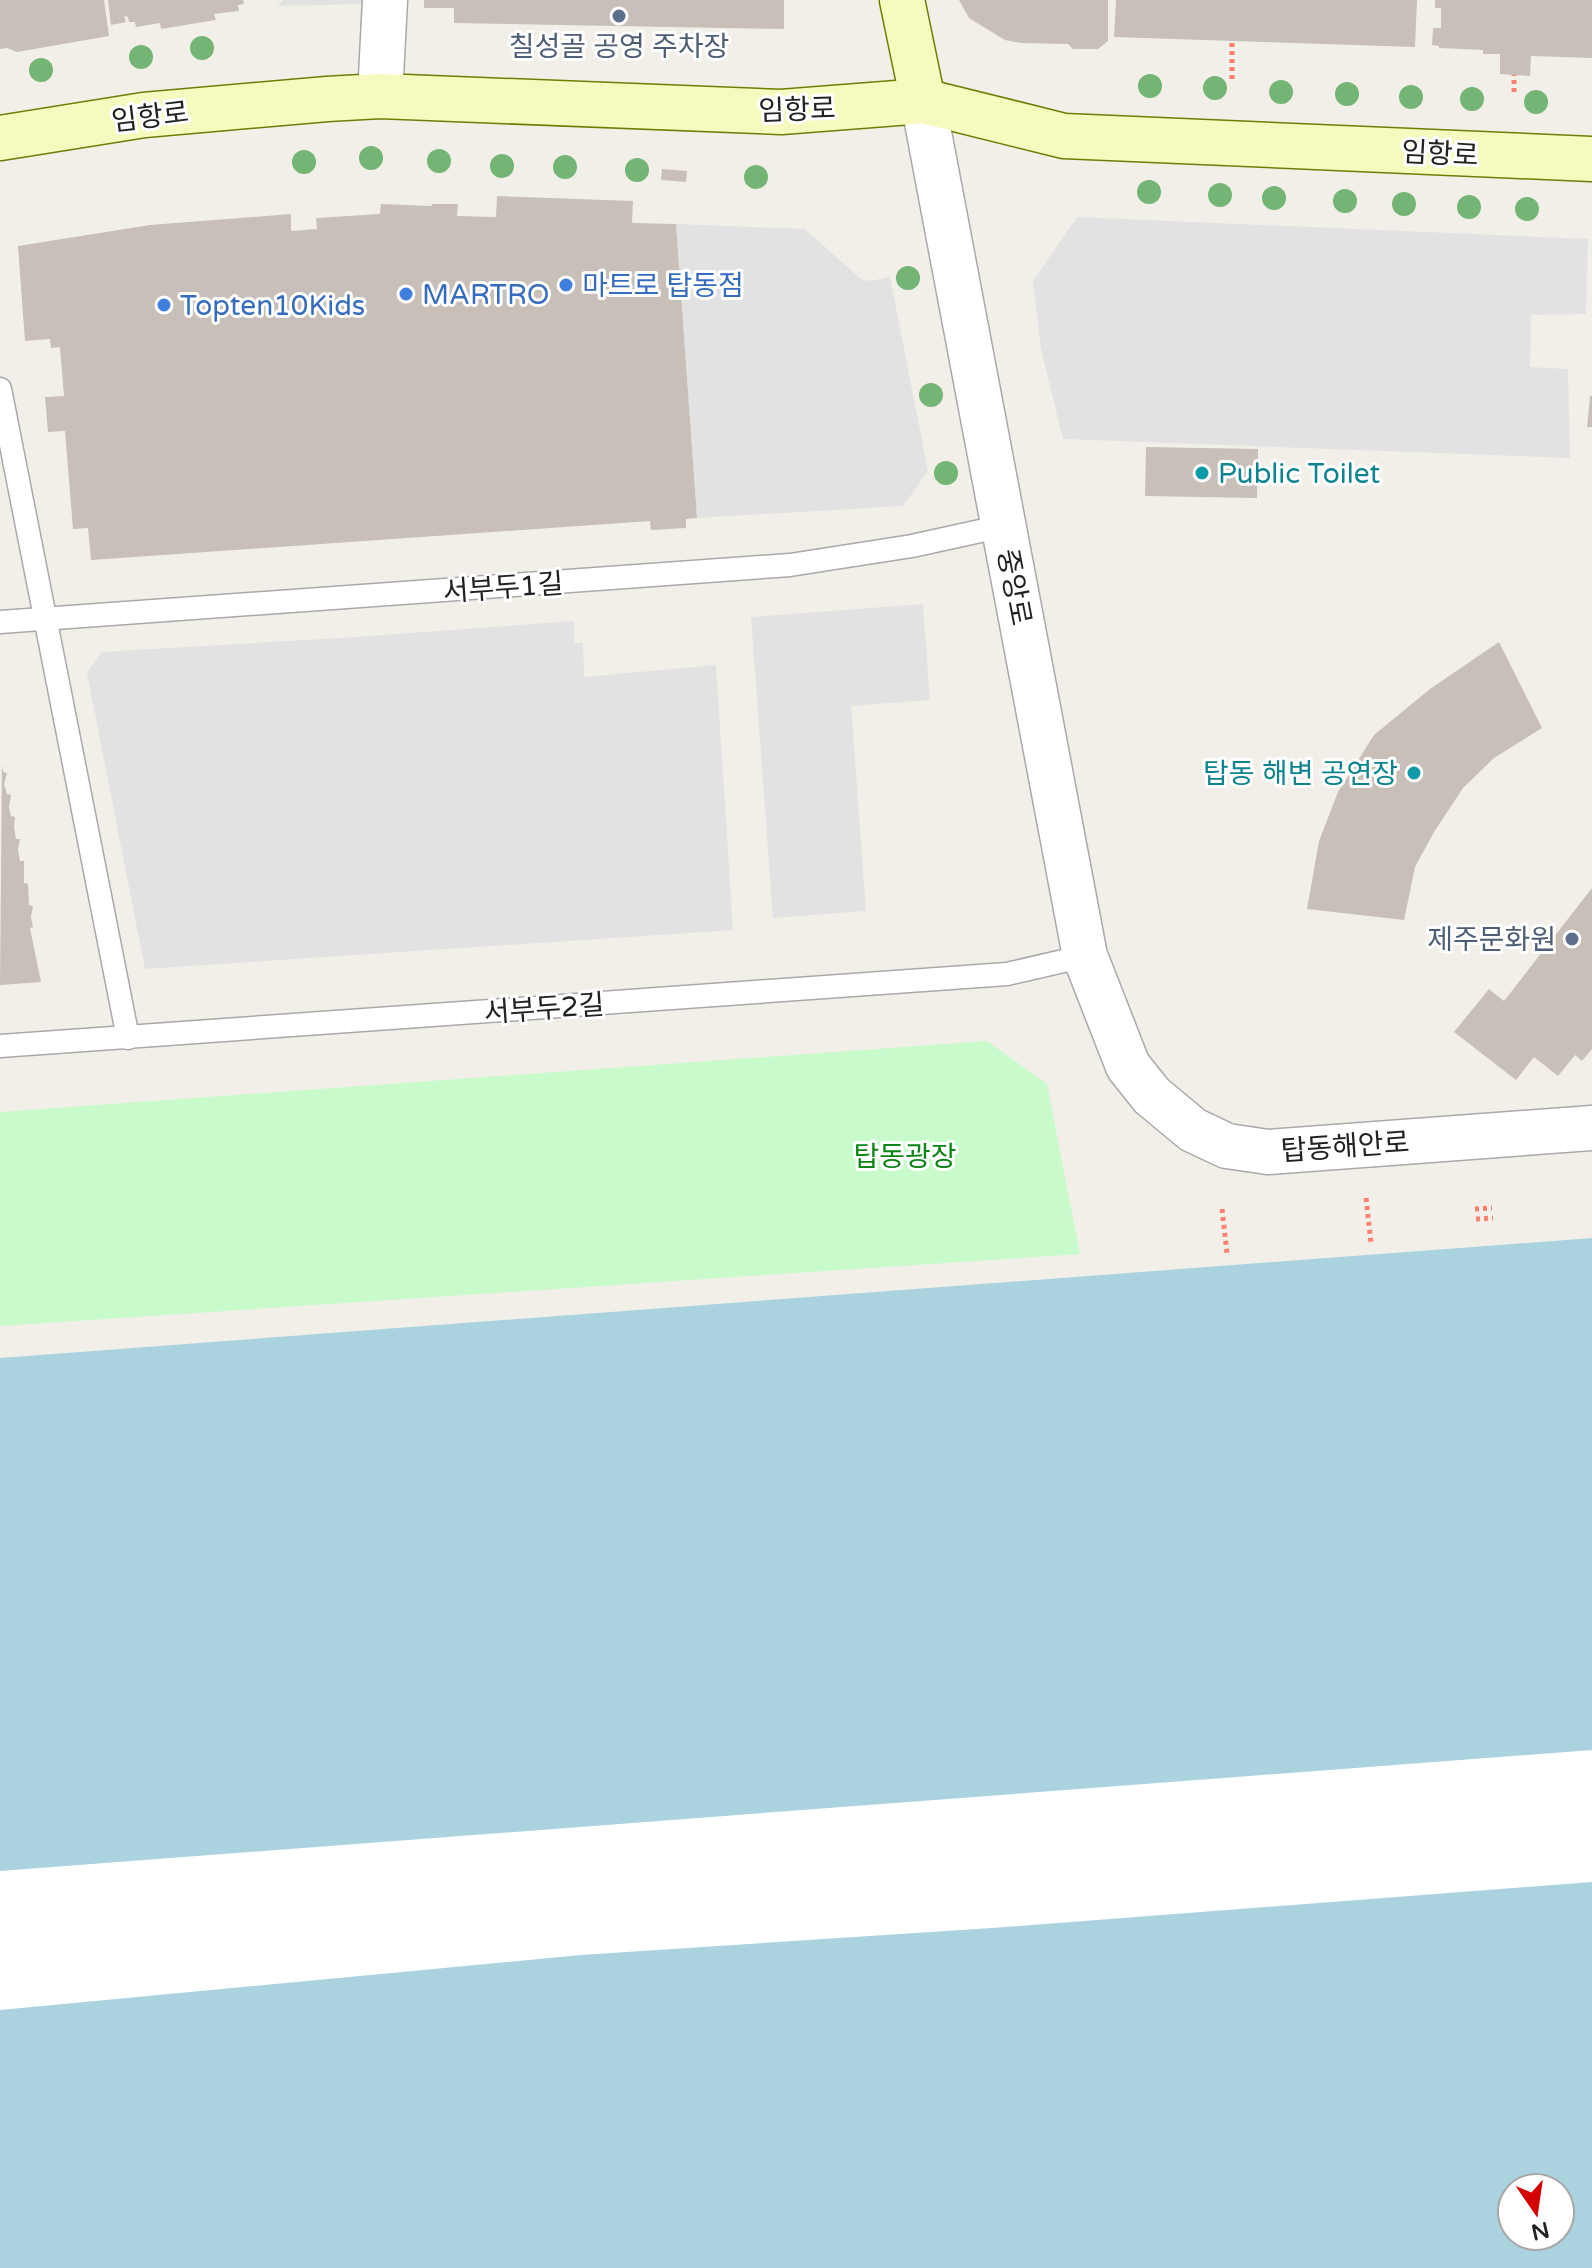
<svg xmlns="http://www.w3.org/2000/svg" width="1592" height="2268" viewBox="0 0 1592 2268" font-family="'Varela Round','Noto Sans KR',sans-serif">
  <rect width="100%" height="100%" fill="#f2efe9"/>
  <polygon fill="#c8facc" points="987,1041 1047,1084 1080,1254 0,1326 0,1112"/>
  <g fill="#e2e2e2">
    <polygon points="283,0 364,0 364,4 278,6"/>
    <polygon points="1077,217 1588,239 1586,314 1531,315 1530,367 1568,369 1570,458 1063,439 1041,349 1033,281"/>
    <polygon points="676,224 805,229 861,279 870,281 890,277 928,471 903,506 697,518"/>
    <polygon points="923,604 930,700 851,706 866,911 773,918 751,617"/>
    <polygon points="574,621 574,643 583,643 584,677 716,665 733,930 145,969 87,673 101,652 356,637"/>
  </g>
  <path fill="#aad3df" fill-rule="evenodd" d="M1592,1238v1030h-1592v-910zM1512,2188h48v48h-48z"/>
  <polygon fill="#fff" points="1592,1750 1592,1882 992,1928 581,1955 0,2010 0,1871"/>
  <g fill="#c7bfb8">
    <polygon points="0,0 104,0 109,36 17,52 7,48 0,49"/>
    <polygon points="108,0 243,0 244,4 238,5 239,11 214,14 216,20 161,29 160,23 136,27 135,22 129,22 128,17 124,16 126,22 111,25"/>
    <polygon points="424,0 784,0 784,29 454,23 454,8 424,8"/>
    <polygon points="959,0 1108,0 1108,41 1098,49 1073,49 1068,44 1021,43 1005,40 969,18"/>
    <polygon points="1116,0 1417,0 1415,47 1114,37"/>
    <polygon points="1435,0 1592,0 1592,58 1531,56 1530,76 1500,74 1500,54 1483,54 1483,50 1439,48 1439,46 1432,45 1433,28 1441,28 1441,8 1435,8"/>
    <polygon points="662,169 687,171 686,182 661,180"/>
    <polygon points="497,196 633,201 632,223 676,224 697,518 686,519 686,528 651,530 650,521 91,560 88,528 73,529 65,431 48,432 45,397 64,396 60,347 51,348 50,339 25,341 18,246 150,225 291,214 291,231 317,229 316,218 380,214 381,204 432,206 432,204 458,204 457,216 496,217"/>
    <polygon points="1590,396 1592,396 1592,427 1587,427"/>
    <polygon points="1146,447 1258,449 1257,498 1145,496"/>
    <polygon points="1499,642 1542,728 1494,758 1463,788 1434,832 1415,867 1404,920 1307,909 1319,841 1338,792 1374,735 1430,689"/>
    <polygon points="2,764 3,772 7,773 4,784 7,794 11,795 9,807 11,816 15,817 14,827 16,839 20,839 18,850 20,861 24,861 24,883 28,884 29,905 33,906 31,917 33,927 30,928 41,982 0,985"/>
    <polygon points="1592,888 1592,1049 1582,1061 1575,1055 1558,1076 1534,1057 1516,1080 1454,1032 1489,989 1504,1001"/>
  </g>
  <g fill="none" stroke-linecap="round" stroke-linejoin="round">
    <defs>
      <g id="service">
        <polyline points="0,389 128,1038"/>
        <polyline points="0,622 790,565 912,546 1003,526"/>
        <polyline points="0,1046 1007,974 1085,956"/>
      </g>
      <polyline id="minor" points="380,96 385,0"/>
      <polyline id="tertiary" points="923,101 1085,956 1128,1066 1152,1096 1193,1130 1227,1146 1268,1152 1592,1128"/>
      <g id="secondary">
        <polyline points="902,0 923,101"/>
        <polyline points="0,138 144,115 327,99 380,96 781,112 923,101 1064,136 1592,159"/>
      </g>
    </defs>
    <use href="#service" stroke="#a9a9a9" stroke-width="25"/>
    <use href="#minor" stroke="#a9a9a9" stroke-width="47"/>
    <use href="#tertiary" stroke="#a9a9a9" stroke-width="47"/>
    <use href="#secondary" stroke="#707d05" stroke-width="47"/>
    <g stroke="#fa8072" stroke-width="5" stroke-dasharray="4 4" stroke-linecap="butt">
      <polyline points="1232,79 1232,41"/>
      <polyline points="1514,92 1514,75"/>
      <polyline points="1366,1198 1371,1243"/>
      <polyline points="1222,1209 1227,1253"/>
      <polyline points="1475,1209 1492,1208"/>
      <polyline points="1476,1219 1493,1218"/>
    </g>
    <use href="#service" stroke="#fff" stroke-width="22"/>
    <use href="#minor" stroke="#fff" stroke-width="44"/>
    <use href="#tertiary" stroke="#fff" stroke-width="44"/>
    <use href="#secondary" stroke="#f7fabf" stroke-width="44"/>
  </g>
  <g fill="#74b475">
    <circle cx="202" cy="48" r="12"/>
    <circle cx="141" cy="57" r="12"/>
    <circle cx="41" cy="70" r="12"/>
    <circle cx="1150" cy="86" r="12"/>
    <circle cx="1215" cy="88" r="12"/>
    <circle cx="1281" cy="92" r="12"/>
    <circle cx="1347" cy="94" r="12"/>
    <circle cx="1411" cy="97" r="12"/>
    <circle cx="1472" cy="99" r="12"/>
    <circle cx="1536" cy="102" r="12"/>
    <circle cx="371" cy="158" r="12"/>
    <circle cx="439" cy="161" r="12"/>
    <circle cx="304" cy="162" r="12"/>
    <circle cx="502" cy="166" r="12"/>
    <circle cx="565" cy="167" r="12"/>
    <circle cx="637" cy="170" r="12"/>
    <circle cx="756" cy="177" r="12"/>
    <circle cx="1149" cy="192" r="12"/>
    <circle cx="1220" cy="195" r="12"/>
    <circle cx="1274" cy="198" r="12"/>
    <circle cx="1345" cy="201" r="12"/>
    <circle cx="1404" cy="204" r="12"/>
    <circle cx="1469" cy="207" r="12"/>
    <circle cx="1527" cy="209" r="12"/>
    <circle cx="908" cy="278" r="12"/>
    <circle cx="931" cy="395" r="12"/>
    <circle cx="946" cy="473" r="12"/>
  </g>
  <g fill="#5c6f8a" stroke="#fff" stroke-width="3">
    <circle cx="619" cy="16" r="8"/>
    <circle cx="1572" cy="939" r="8"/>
  </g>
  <g fill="#3f7fe0" stroke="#fff" stroke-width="3">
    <circle cx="566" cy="285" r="8"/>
    <circle cx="406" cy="294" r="8"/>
    <circle cx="164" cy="305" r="8"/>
  </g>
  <g fill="#0f9aa8" stroke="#fff" stroke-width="3">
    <circle cx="1202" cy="473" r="8"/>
    <circle cx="1414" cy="773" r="8"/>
  </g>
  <g text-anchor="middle" stroke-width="6" stroke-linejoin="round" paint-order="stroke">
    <g font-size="28" fill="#4e5e75" stroke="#fff">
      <text x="619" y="56">칠성골 공영 주차장</text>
      <text x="1556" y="949" text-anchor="end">제주문화원</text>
    </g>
    <g font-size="28" fill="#222" stroke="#fff">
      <text transform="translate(797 109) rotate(-2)" y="10">임항로</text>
      <text transform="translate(150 116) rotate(-7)" y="10">임항로</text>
      <text transform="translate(1440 153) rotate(3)" y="10">임항로</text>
      <text transform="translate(503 587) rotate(-4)" y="10">서부두1길</text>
      <text transform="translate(1015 587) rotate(79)" y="10">중앙로</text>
      <text transform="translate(544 1008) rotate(-4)" y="10">서부두2길</text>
      <text transform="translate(1345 1146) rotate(-4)" y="10">탑동해안로</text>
    </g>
    <g font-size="28" fill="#366cbe" stroke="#fff" text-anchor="start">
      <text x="582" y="295">마트로 탑동점</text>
      <text x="422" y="304">MARTRO</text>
      <text x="180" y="315">Topten10Kids</text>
    </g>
    <g font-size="28" fill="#0d838f" stroke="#fff" text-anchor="start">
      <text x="1218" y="483">Public Toilet</text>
      <text x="1398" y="783" text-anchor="end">탑동 해변 공연장</text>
    </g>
    <g font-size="28" fill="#0c8416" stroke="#fff">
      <text x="905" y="1166">탑동광장</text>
    </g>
  </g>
  <g transform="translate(1536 2212) rotate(167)"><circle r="38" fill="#ffffff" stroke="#a7a7a7" stroke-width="2"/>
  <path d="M0-6L14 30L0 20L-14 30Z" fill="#d40000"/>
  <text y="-12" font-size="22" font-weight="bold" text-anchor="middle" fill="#222222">N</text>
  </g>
</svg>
